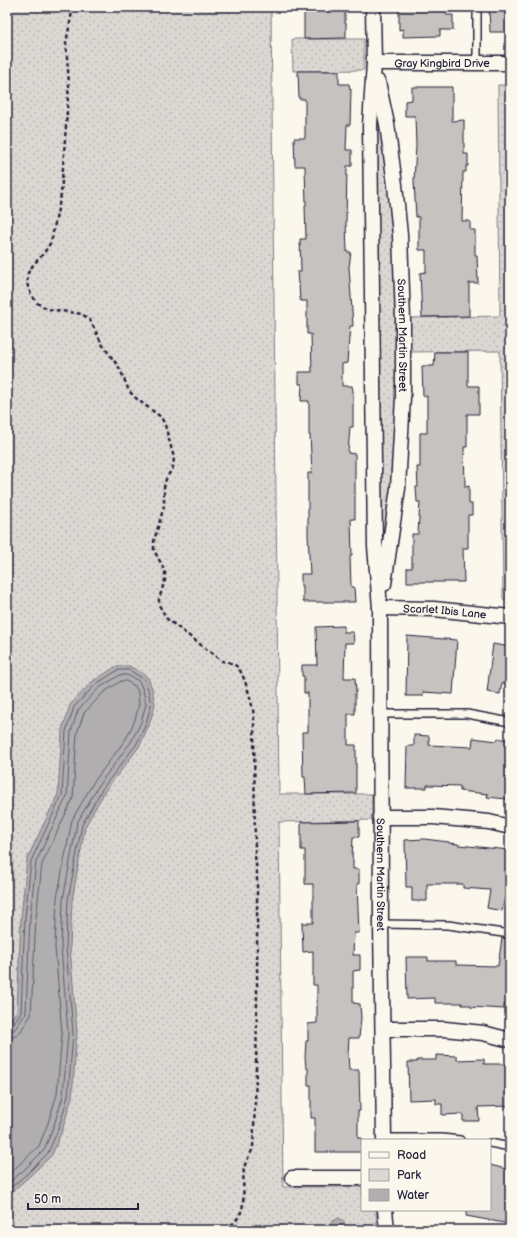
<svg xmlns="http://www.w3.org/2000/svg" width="517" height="1237" viewBox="0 0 517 1237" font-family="'Balsamiq Sans',sans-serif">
  <defs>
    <pattern id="green-dots" width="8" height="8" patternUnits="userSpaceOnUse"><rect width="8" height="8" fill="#dbd8d3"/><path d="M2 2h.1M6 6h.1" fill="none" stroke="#bcb9b6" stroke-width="1.8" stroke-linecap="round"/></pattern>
  </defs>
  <rect width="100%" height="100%" fill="#fbf7ec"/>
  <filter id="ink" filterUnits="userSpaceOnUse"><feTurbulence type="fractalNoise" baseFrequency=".025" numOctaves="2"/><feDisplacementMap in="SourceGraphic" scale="8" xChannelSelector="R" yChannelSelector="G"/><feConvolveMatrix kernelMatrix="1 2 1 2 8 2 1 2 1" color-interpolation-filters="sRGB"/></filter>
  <g filter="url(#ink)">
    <g fill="url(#green-dots)" stroke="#7e7d87">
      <polygon points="7,7 271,7 279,794 372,794 372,820 279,822 283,1187 362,1187 362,1210 376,1210 377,1230 7,1230"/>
      <polygon points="292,39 364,39 364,70 293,71"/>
      <polygon points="498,85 510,85 510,600 503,599 500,351 409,352 408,318 500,316"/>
      <polygon points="377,121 380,121 393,221 398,353 394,465 385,548 381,549"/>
    </g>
    <g fill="#b1aeb0" stroke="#787681">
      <polygon points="117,666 129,666 144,674 148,678 152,688 155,705 149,725 139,747 105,791 85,827 72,901 70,947 77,1033 72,1097 63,1128 52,1155 30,1176 7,1196 7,1025 17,1011 21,917 27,859 58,794 62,730 70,705 93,681"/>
      <polygon points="339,1218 344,1221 346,1230 325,1230 333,1221"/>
    </g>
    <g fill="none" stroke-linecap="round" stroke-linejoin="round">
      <g stroke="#5b5a6a" stroke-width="1">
        <polyline points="7,1027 12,1026 21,1012 25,917 31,861 62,795 66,731 74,707 96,684 118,670 129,670 145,680 148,689 151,705 146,724 136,745 102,789 82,825 68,900 66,947 73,1033 68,1096 59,1127 48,1153 28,1173 7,1191"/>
        <polyline points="7,1032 11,1032 15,1029 26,1013 30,918 36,862 67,796 71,732 78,710 99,688 120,675 127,675 139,681 143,690 146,704 141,722 131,742 98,786 77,823 63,900 61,947 68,1033 63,1096 54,1125 44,1150 24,1170 7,1184"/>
        <polyline points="7,1038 13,1037 19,1034 31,1015 36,918 42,864 73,798 77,733 84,713 103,693 121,681 126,681 135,686 138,692 139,704 135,720 126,739 93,783 72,820 57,898 55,947 62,1033 57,1094 48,1123 39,1146 7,1176"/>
      </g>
    </g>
    <g fill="#c6c2c0" stroke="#22223b">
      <polygon points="399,7 447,7 446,15 453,15 453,30 440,30 440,36 403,37 403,29 399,30"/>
      <polygon points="489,7 510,7 510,32 490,32"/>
      <polygon points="304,10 344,10 344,12 345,12 345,23 346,23 346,38 304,39"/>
      <polygon points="298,71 339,71 339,84 349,84 350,90 351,89 350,125 347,125 346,150 352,150 352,166 347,166 346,223 347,252 351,252 349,267 353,326 350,326 347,363 342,364 342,386 352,386 353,391 353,427 350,427 348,453 355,454 355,519 351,519 352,556 350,556 351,587 354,587 355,602 303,602 303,586 301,586 301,574 310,574 308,535 308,473 312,473 310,435 309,435 309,401 301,401 302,384 299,384 299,372 312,372 311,334 307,334 307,301 300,301 299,284 298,284 297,272 301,272 300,239 306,239 305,205 306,205 305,166 295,166 294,138 305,138 305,99 299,99"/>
      <polygon points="412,87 452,87 452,121 464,120 464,154 468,154 468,166 466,166 466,172 463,172 462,221 470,221 470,230 475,230 475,255 477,255 478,283 469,283 469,316 422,317 420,273 426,272 426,250 419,250 419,217 416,217 414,181 416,146 415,116 405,116 405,101 412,100"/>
      <polygon points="435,352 468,352 468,386 479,386 479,414 467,414 467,447 464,447 465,487 469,486 469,504 472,504 472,515 468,515 468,548 463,548 464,582 407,582 407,568 412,568 412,534 418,534 420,502 417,502 416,487 418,487 417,467 420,467 420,433 427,433 427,396 423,396 422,366 434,366"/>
      <polygon points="344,626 344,632 353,632 354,643 345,643 344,678 355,678 356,692 355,693 355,714 348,714 348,745 356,745 356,793 306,794 305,777 303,777 302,732 308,732 308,693 304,693 304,676 302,676 302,665 317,665 316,627"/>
      <polygon points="407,636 457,640 453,694 423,692 423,696 406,696"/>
      <polygon points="493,644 510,647 510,671 508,683 502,683 500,694 487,692"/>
      <polygon points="414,735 429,736 429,745 472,747 473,738 497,741 498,738 510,741 510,783 507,799 487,797 488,794 460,791 460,786 427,785 427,788 406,788 407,746 414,746"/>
      <polygon points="359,821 359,837 353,837 352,858 353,859 353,869 359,869 359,884 357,884 359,933 354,933 353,955 360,955 360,970 353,971 353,1003 360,1004 361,1018 359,1038 349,1038 348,1054 349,1070 359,1070 360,1111 358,1111 358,1138 362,1138 362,1152 315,1152 315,1118 311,1118 311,1085 308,1085 308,1068 306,1068 305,1057 306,1041 308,1041 308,1024 317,1023 317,985 313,985 313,951 303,952 302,923 313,923 313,884 305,884 305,850 301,850 301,822"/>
      <polygon points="424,839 449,842 449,843 458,844 458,845 510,850 510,898 505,897 502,911 487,908 490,890 463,888 463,884 427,884 427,901 412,901 412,887 406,887 405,840"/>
      <polygon points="502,938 510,939 510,1005 504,1004 504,1009 470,1007 470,1005 462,1005 462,1003 435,1003 435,998 407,999 406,957 428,957 428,961 456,961 456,965 498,966"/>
      <polygon points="436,1055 457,1056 457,1060 484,1059 484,1064 510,1064 510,1106 478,1107 479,1121 463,1121 463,1114 442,1115 442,1104 436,1104 436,1099 409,1100 408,1062 417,1062 417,1060 436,1060"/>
      <polygon points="490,1165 510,1170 510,1224 466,1216 467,1210 490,1210"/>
    </g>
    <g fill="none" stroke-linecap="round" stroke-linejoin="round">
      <defs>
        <g id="service">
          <polyline points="477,7 477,64"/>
          <polyline points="380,714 467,714 510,722"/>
          <polyline points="381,924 448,925 510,934"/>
          <polyline points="384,1138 442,1138 460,1140"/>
          <polyline points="490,1143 510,1147"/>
        </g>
        <g id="minor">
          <path id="s1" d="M373,7l1,56 -4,62 5,421 5,62 1,316 3,216"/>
          <path id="s2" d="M374,63h136"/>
          <path id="s3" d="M378,82l9,42 8,61 5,50 3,85v77l-5,91 -14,96"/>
          <path id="s4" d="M380,608l54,1 76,8"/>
          <polyline points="380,817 433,817 489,822 510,827"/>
          <polyline points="383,1029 445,1029 483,1033 510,1040"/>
          <polyline points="292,1178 362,1178"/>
          <polyline points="385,1210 387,1230"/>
        </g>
      </defs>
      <use href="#service" stroke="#22223b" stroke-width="10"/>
      <use href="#minor" stroke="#22223b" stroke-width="17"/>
      <path stroke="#22223b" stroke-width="2.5" stroke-dasharray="4 3" stroke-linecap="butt" d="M73,7l-7,36 3,41 -8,111 -10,47 -7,11 -11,12 -5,8 -1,11 4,10 6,9 11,6 34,5 8,6 12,24 18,25 9,22 9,9 23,17 4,8 9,33 -1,9 -7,12 -2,8v19l-10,35v9l11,21v9l-6,19v6l8,14 55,42c6,1 13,2 17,8 6,8 14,37 15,48l1,139 2,18c0,91 1,182 -4,273 -2,8 -8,14 -9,22 -3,27 7,45 -20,61"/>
      <use href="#service" stroke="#fbf7ec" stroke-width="7"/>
      <use href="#minor" stroke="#fbf7ec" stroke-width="14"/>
    </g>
  </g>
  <g text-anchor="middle" stroke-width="3.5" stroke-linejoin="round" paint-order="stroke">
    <g font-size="11" fill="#22223b" stroke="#fbf7ec">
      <text dy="4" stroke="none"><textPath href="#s2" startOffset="68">Gray Kingbird Drive</textPath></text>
      <text dy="4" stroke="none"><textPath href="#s3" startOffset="255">Southern Martin Street</textPath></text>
      <text dy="4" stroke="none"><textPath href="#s4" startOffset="65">Scarlet Ibis Lane</textPath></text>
      <text dy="4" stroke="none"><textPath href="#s1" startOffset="868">Southern Martin Street</textPath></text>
    </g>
  </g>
  <rect width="517" height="1237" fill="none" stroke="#fbf7ec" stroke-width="24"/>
  <rect x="12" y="12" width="493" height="1213" fill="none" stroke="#22223b" stroke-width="1.5" filter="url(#ink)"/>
  <rect x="361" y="1139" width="130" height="72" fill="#fbf7ec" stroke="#a4a2a5"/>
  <rect x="369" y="1152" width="20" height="6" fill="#fbf7ec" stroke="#a4a2a5"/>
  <text x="397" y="1159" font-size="12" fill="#22223b">Road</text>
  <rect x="369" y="1169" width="20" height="12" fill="#dbd8d3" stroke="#a4a2a5"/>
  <text x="397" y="1179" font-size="12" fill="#22223b">Park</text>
  <rect x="369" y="1189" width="20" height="12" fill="#b1aeb0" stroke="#a4a2a5"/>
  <text x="397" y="1199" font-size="12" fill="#22223b">Water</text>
  <path d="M28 1203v6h110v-6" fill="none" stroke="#22223b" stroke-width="2"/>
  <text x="34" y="1203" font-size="12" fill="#22223b" stroke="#fbf7ec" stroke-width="3" paint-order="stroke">50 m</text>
</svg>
